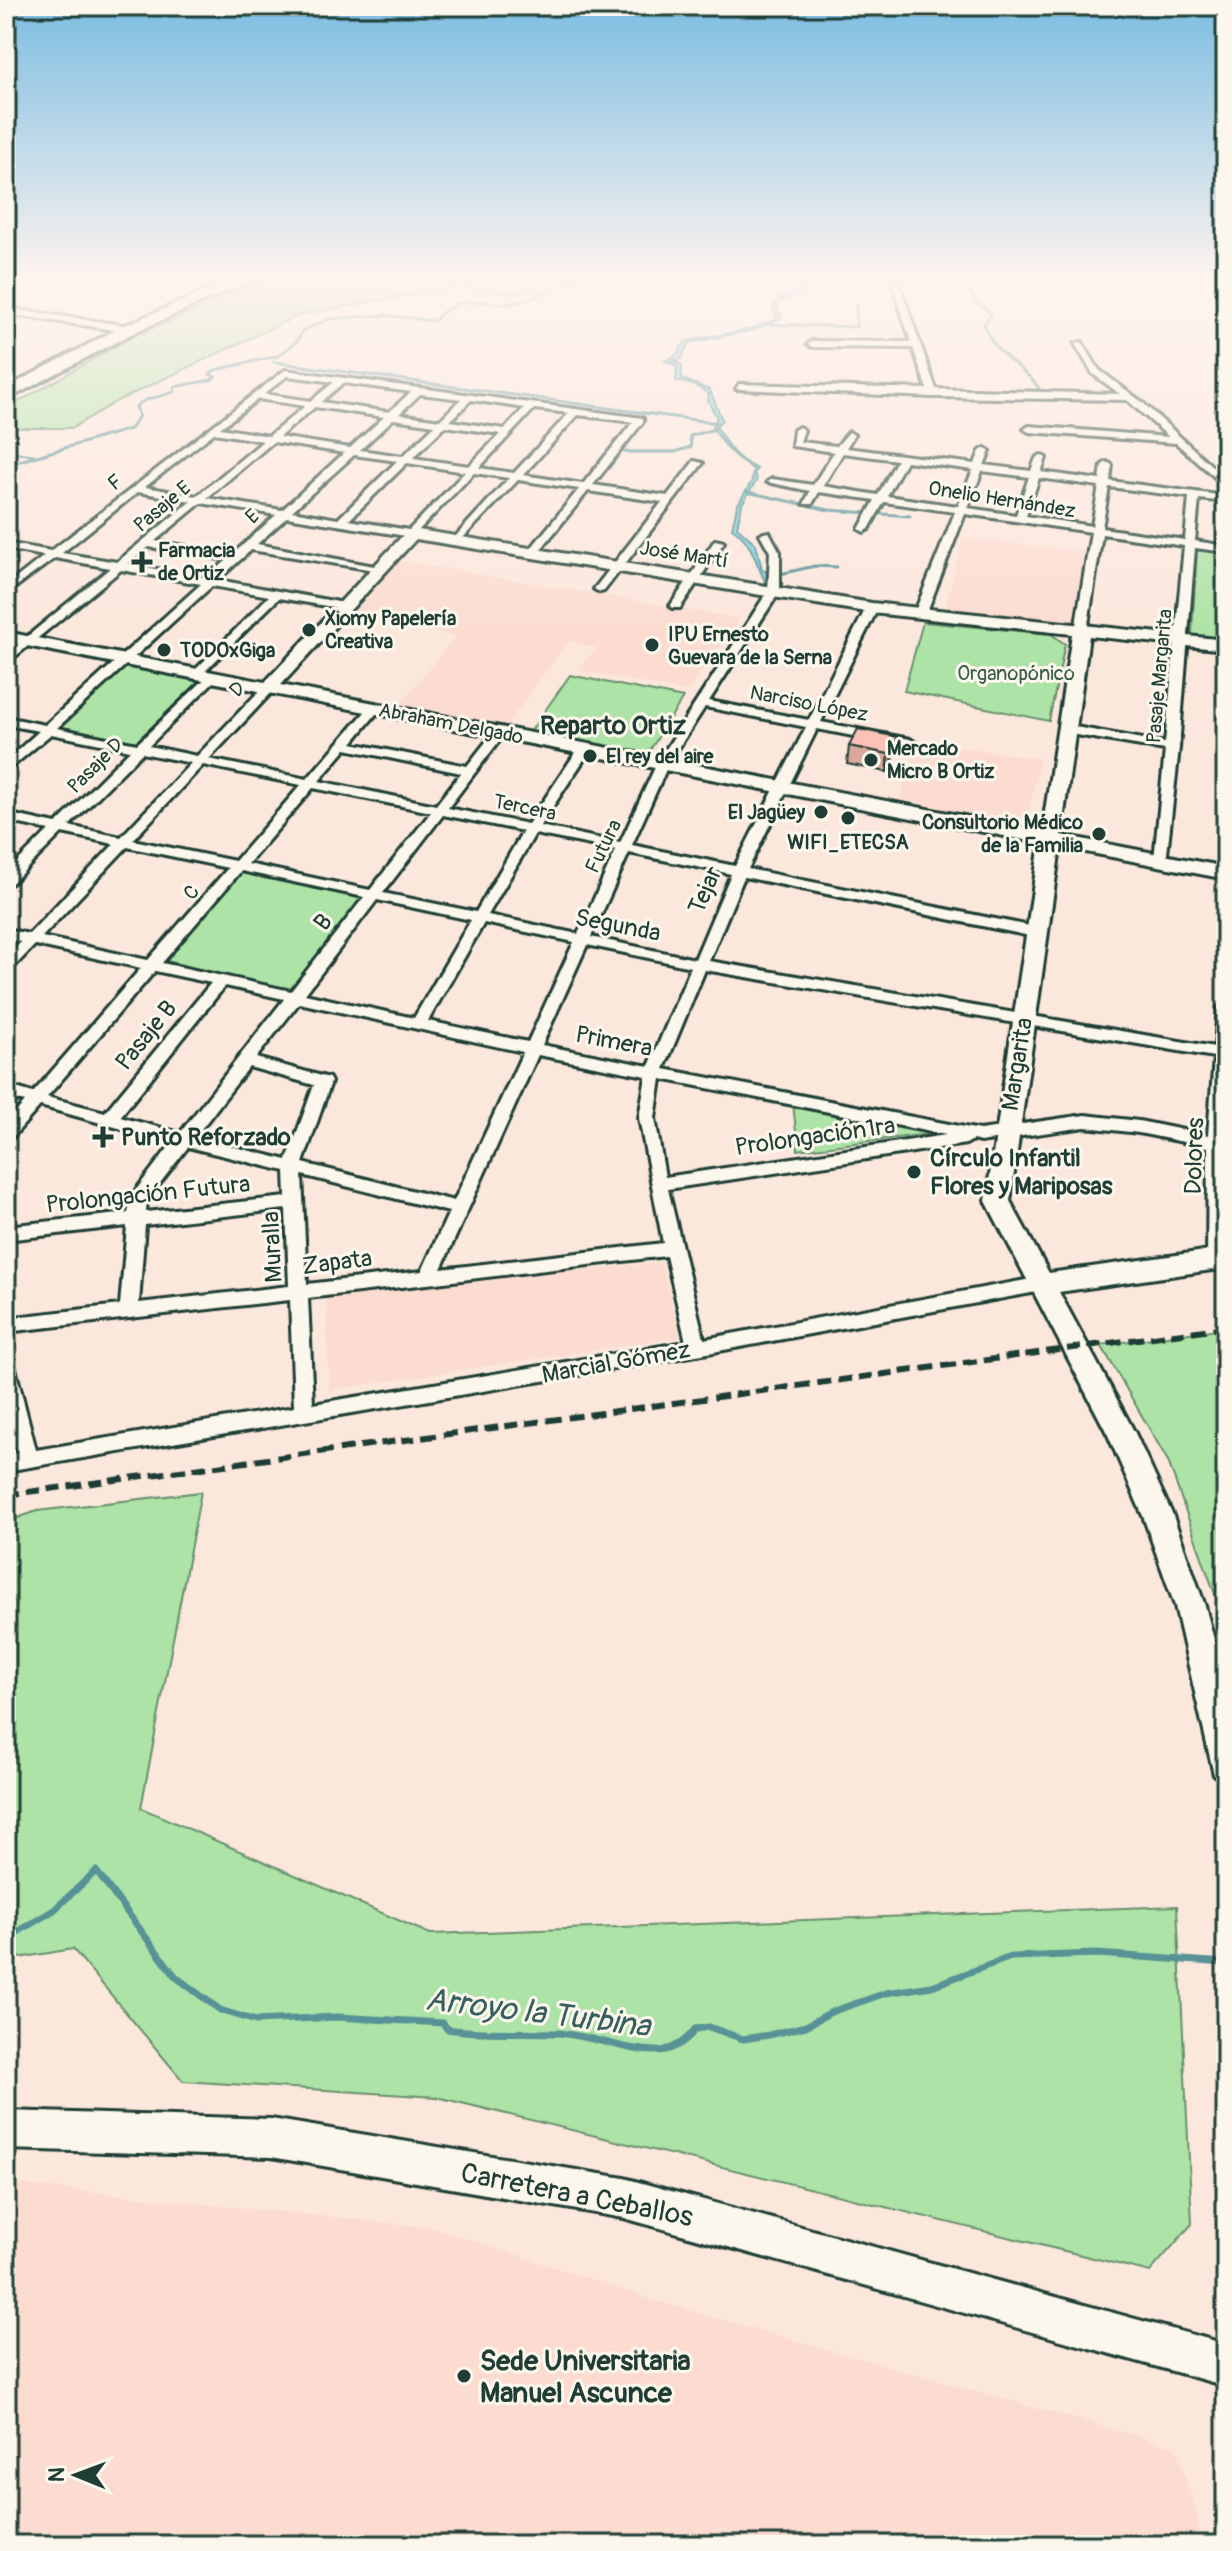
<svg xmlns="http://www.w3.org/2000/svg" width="1232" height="2551" viewBox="0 0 1232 2551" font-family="Pangolin,sans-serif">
  <rect width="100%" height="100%" fill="#fce7dc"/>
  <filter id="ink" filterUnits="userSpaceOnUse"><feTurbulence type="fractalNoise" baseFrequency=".0125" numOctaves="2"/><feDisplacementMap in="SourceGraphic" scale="16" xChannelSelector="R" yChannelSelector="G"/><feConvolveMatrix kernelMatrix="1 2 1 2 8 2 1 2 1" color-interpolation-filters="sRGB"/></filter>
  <g filter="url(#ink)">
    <g fill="#fcdcd1">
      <polygon points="963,537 1085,552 1074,626 944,613"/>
      <polygon points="394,560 608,596 740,619 686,692 578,670 597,648 568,641 506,726 399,706 456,636 343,615"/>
      <polygon points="919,740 1040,759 1026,824 899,802"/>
      <polygon points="661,1262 681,1337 329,1390 326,1297"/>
      <polygon points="6,2183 435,2228 666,2304 1176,2447 1198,2516 1198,2545 6,2545"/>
    </g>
    <g fill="#ade3a6" stroke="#66906d" stroke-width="2">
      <polygon points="279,276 560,276 537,289 512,294 459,286 299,315 117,401 72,428 6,428 6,409 134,336"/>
      <polygon points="1197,550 1226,553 1226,642 1196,638 1192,633"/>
      <polygon points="923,622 1051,634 1065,644 1049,721 904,691"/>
      <polygon points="127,665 201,679 137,742 61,727"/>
      <polygon points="570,675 683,698 647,755 530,732"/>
      <polygon points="241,871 363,899 291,992 163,960"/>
      <polygon points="793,1103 937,1133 798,1150"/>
      <polygon points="1226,1328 1226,1646 1217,1600 1168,1461 1101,1345"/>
      <polygon points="201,1492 141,1808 430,1934 1177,1906 1192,2224 1150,2272 437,2097 183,2081 73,1949 6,1960 6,1522 37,1511"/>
    </g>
    <path fill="#7bcad8" stroke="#569296" stroke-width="2" d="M844,276h51l-55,3 -33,8v4l-30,12 4,14 -3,3 -24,10 -65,13 -8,16 -8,2 9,4v14l28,11 12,30 -6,6c11,19 18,32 41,43l-3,4 3,7 -15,24 -5,23 19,17 6,25 7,5 -3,9c-10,-18 -13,-41 -34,-55l5,-22 15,-25 1,-12c-23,-14 -26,-21 -41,-42l5,-9 -9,-17 1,-7 -15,-9 -18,-4 1,-15 -12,-5 10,-5 11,-15 65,-12 27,-10 -5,-11c7,-21 55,-22 71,-32z"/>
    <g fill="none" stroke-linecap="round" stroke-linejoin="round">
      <g stroke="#569296" stroke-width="3">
        <path d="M960,276l15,24 16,14 -7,11c13,36 44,41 59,70"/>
        <polyline points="764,324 856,327 856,302"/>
        <polyline points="274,362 717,423"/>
        <polyline points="6,444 18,453 34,455"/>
        <polyline points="624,452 675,452 691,447 690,436 715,429"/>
        <path d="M6,465l124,-36 9,-13 -3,-10c11,-10 26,-8 39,-15l-1,-4 37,-7 4,-3 -5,-3 5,-4 63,-14 19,-15 6,-11 26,-11 56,-4 49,6c31,-36 57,-8 92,-21 19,-7 32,-16 52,-20l-4,-4"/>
        <polyline points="747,492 829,510 910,516"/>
        <polyline points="780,574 815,566 837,567"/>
      </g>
      <path stroke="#569296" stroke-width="7" d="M6,1939l48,-29 42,-39 80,106 44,33 36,11 81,-4 106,6 4,6c38,6 73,2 110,4 35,2 68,19 103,18 13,-1 28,-11 35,-22l14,-2 34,12 26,-4 37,-9 25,-14 55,-19 46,-7 79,-29 86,-3 129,9"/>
      <defs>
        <g id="street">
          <polygon points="20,276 27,277 6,289 6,284"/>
          <polygon points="891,279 898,281 936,389 1120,394 1093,374 1075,344 1082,342 1099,370 1142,402 1226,479 1226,487 1176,443 1029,432 1024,429 1029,426 1169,437 1127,400 933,397 736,389 739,384 927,389 913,348 812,347 808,344 812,341 911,342"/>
          <polygon points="6,308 129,326 133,329 129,332 6,314"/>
          <path d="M285,370l358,48v4l-50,63 74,11 27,-35 9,2 -99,128 -4,1 -6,-3 68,-87 -74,-11 -51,63 -4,1 -5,-3 51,-63 -61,-9 -60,63 -5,-3 1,-2 55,-60 -35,-5 -62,64 -125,-20 -30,27 128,24 -5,3 -129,-21 -33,30 126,23 6,3 -6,3 -65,-11 -81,80 -6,-4 2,-3 75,-75 -57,-10 -155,142 80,16 74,-71 6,4 -2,3 -66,66 48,10 68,-71 4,-1 6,4 -2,3 -64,68 98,20 64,-74 4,-1 6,4 -29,35 115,23 29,-37 4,-1 6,4 -58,76 80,16 52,-78 5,-1 6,4 -51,77 80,17 37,-80 111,-172 2,-39 -10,-18 9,-2 11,20v39l-71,110 100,19 57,-112 6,-3 6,3 -57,114 89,17 6,4 -6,4 -93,-18 -69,140 287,58 7,5 -7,5 -291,-60 -35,84 506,86 3,-39 8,-5 -1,256 -3,5 -6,2 -9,-7 1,-112 -69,-14 -54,-6 -105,15 -7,-2 -7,4 -298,45 36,150 338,-62 6,2 3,5 -3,5 -6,2 -345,64 -691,116v-16l11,-2 -11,-46v-47l7,3 2,5 21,82 258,-43 -4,-107 -284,32v-14l114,-13 7,-79 -121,14v-14l122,-13 4,-18 40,-52 -132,-37 -28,32 -6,2v-17l19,-21 -19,-5v-12l27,8 108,-125 -106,-23 -24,25 -5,2v-14l15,-16 -15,-3v-10l23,5 85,-90 -52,-11 -51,51 -5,1v-12l43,-43 -43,-9v-8l50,11 74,-74 -79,-16 -45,38v-11l33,-30 -33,-6v-8l39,8 156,-141 -80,-14 -115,94v-10l104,-86 -55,-10 -49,36v-8l38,-30 -38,-7v-6l45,8zM287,376l47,6 -23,19 -47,-7zM343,383l68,9 -22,20 -68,-10zM420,394l41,5 -21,21 -41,-6zM258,399l47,7 -36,30 -49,-8zM471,400l53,8 -19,21 -55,-8zM315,407l69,10 -34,31 -71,-11zM534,409l35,4 -55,60 -35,-5zM578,415l55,7 -50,62 -60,-9zM393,419l42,6 -32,31 -43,-6zM445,426l55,8 -31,32 -56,-8zM214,433l49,8 -66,55 -52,-9zM273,442l71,11 -62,57 -75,-12zM354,455l43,6 -59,58 -46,-8zM407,463l58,9 -56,58 -60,-10zM138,492l53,9 -74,61 -55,-9zM201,503l75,12 -43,39 -78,-13zM149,547l78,13 -20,18 -79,-14zM705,707l101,20 -71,139 -103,-21 37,-82zM346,749l115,24 -25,32 -117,-24zM142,753l49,10 -70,74 -52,-11zM203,765l98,20 -66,76 -102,-21zM313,788l118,24 -61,78 -122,-26zM443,815l80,16 -47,81 -93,-19zM535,834l81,16 -38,84 -90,-19zM127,847l101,21 -80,92 -106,-23zM629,853l102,21 -36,85 -104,-22zM241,871l123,26 -73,94 -129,-28zM377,900l94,20 -57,98 -109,-24zM484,923l90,19 -46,100 -100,-21zM587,945l104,22 -42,99 -107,-21zM705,970l509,87 -6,78 -69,-14 -54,-6 -105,15 -316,-61zM155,971l56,12 -106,129 -58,-15zM225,986l59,13 -104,134 -60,-16zM299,1003l224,49 -69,149 -151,-38 28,-81 -2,-4 -73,-20zM538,1055l108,21 -7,42 24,125 -222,26zM249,1067l65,18 -27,75 -92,-23zM661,1079l285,56 -281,42 -10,-59zM188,1147l97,24 1,26 -140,15 1,-12zM302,1175l147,37 -27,59 -115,13zM286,1209l3,77 -150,17 6,-78zM666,1256l20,86 -373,62 -5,-106z"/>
          <path d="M799,427l5,3 -4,12 37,4 12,-14 5,3 -8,13 129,16 5,-13 5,-3 5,3 -6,14 47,6 5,-13 5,-3 5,3 -5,14 59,8 2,-15 5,-3 5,3 -2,16 116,15v6l-27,-3 -4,42 31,5v6l-31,-4 -16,200 -13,115 -5,1 -7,-4 11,-110 -101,-17 -6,-4 6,-4 101,18 19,-197 -82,-12 -15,97 -6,3 -6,-3 16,-99 -126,-18 -39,100 -10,2 -2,-2 41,-102 -71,-10 -15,27 -5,3 -5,-3 16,-29 -56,-8 -7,12h-8l6,-13 -43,-9 5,-3 41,6 21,-33 -42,-6 2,-16zM843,453l54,7 -19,35 -55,-9zM906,461l67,9 -15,36 -71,-10zM982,471l47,6 -13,38 -48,-7zM1039,478l60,8 -7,40 -66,-10zM1109,487l80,10 -4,43 -83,-12z"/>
          <polygon points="715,540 724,542 680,608 672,608 670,606"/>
        </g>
        <g id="secondary">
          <path d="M412,529l460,74 354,37v10l-137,-14 -28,199 165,32v12l-166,-32 -50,354 39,72 177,-25v20l-167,24 76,141 38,83 32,90 21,78v96l-12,-5 -39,-169 -32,-90 -35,-81 -122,-234 54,-358 -1034,-201v-10l259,50 142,-151zM416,539l456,74 200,21 -30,197 -761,-146z"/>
          <polygon points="6,2111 271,2119 624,2178 1226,2344 1226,2386 624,2218 271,2157 6,2149"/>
        </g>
        <polygon id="highway" points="242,276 262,276 135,332 6,400 6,388 123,326"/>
      </defs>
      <use href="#street" stroke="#1f3d34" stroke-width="6"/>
      <use href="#secondary" stroke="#1f3d34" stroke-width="6"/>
      <use href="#highway" stroke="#1f3d34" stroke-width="6"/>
      <use href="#street" fill="#fbf7ec" fill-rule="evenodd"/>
      <use href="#secondary" fill="#fbf7ec" fill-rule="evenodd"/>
      <use href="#highway" fill="#fbf7ec" fill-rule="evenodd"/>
      <polyline stroke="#1f3d34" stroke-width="6" stroke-dasharray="14 7" stroke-linecap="butt" points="6,1495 1226,1327"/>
    </g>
    <polygon fill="#daa79d" stroke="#1f3d34" stroke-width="2" points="898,737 895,755 887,772 847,764 849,746"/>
    <polygon fill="#b18880" stroke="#1f3d34" stroke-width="2" points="898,737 895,755 887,772 889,754"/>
    <polygon fill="#fdc2b7" stroke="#1f3d34" stroke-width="2" points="858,729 898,737 889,754 849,746"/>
  </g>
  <linearGradient id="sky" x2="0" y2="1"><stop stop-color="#7cbde2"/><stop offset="0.44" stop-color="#fef4ef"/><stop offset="1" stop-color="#fef4ef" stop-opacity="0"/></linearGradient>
  <rect width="1232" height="633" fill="url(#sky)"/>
  <g fill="#1f3d34" stroke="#fbf7ec" stroke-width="3">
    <path d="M138 550h8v8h8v8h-8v8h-8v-8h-8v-8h8z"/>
    <circle cx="309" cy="630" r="8"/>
    <circle cx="652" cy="645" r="8"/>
    <circle cx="164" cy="650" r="8"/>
    <circle cx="590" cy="756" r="8"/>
    <circle cx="871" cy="760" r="8"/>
    <circle cx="821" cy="812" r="8"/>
    <circle cx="848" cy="818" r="8"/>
    <circle cx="1099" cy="834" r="8"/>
    <path d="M99 1125h8v8h8v8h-8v8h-8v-8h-8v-8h8z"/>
    <circle cx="914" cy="1172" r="8"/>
    <circle cx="464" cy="2376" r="8"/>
  </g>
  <g text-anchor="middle" stroke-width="6" stroke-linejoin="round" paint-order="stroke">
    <g font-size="20" fill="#1f3d34" stroke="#fbf7ec">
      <text transform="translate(115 482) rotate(-38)" y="7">F</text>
      <text transform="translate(1002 499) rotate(9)" y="7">Onelio Hernández</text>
      <text transform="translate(162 506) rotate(-40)" y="7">Pasaje E</text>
      <text transform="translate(252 516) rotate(-43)" y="7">E</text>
      <text transform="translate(684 554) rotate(9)" y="7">José Martí</text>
      <text transform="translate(1159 676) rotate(-85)" y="7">Pasaje Margarita</text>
      <text transform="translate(237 689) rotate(-47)" y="7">D</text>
      <text transform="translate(809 703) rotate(11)" y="7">Narciso López</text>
      <text transform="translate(451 723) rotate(11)" y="7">Abraham Delgado</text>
      <text transform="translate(95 765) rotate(-45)" y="7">Pasaje D</text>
      <text transform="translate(525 807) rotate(12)" y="7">Tercera</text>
      <text transform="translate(603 846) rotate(-64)" y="7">Futura</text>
      <text transform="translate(191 892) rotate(-49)" y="7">C</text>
    </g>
    <g font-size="20" font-weight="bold" fill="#1f3d34" stroke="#fbf7ec" text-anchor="start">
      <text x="158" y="557">Farmacia<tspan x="158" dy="23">de Ortiz</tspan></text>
      <text x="325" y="625">Xiomy Papelería<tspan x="325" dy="23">Creativa</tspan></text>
      <text x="668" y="641">IPU Ernesto<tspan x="668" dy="23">Guevara de la Serna</tspan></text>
      <text x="180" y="657">TODOxGiga</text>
      <text x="887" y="755">Mercado<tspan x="887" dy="23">Micro B Ortiz</tspan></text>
      <text x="606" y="763">El rey del aire</text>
      <text x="805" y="819" text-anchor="end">El Jagüey</text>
      <text x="1083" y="829" text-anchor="end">Consultorio Médico<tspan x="1083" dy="23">de la Familia</tspan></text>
      <text x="848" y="849" text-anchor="middle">WIFI_ETECSA</text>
    </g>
    <g font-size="20" fill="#3b5e4b" stroke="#fbf7ec">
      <text x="1016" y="680">Organopónico</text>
    </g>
    <g font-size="24" fill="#1f3d34" stroke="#fbf7ec">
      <text transform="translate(705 890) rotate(-66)" y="8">Tejar</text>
      <text transform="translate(323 922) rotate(-52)" y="8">B</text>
      <text transform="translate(618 925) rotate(11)" y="8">Segunda</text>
      <text transform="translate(146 1035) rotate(-51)" y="8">Pasaje B</text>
      <text transform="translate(614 1041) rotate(11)" y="8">Primera</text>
      <text transform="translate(1017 1064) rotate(-81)" y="8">Margarita</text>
      <text transform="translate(815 1136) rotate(-8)" y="8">Prolongación1ra</text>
      <text transform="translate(1194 1156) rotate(-88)" y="8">Dolores</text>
      <text transform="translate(148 1194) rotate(-6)" y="8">Prolongación Futura</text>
      <text transform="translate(272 1247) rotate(-93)" y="8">Muralla</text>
      <text transform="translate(337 1262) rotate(-7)" y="8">Zapata</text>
      <text transform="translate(616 1362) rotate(-10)" y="8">Marcial Gómez</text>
    </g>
    <g font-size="24" font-weight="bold" fill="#1f3d34" stroke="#fbf7ec" text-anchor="start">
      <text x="121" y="1145">Punto Reforzado</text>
      <text x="930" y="1166">Círculo Infantil<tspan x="930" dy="28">Flores y Mariposas</tspan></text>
    </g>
    <g font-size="26" font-weight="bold" fill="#1f3d34" stroke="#fbf7ec">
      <text x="613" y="734">Reparto Ortiz</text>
    </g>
    <g font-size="28" fill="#1f3d34" stroke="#fbf7ec">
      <text transform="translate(577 2194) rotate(11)" y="10">Carretera a Ceballos</text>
    </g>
    <g font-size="28" font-weight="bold" fill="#1f3d34" stroke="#fbf7ec" text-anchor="start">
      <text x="480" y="2370">Sede Universitaria<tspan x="480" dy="32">Manuel Ascunce</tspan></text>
    </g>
    <g font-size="32" font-style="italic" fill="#36605d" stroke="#fbf7ec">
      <text transform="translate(538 2012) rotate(7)" y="11">Arroyo la Turbina</text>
    </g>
  </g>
  <rect width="1232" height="2551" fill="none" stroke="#fbf7ec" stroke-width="32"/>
  <rect x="16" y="16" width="1200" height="2519" fill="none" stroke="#1f3d34" stroke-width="3" filter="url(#ink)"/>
  <g transform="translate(76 2475) rotate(271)" stroke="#fbf7ec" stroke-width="6" paint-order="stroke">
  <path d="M0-6L14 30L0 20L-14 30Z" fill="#1f3d34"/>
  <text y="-12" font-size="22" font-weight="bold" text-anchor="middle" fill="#1f3d34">N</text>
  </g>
</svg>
